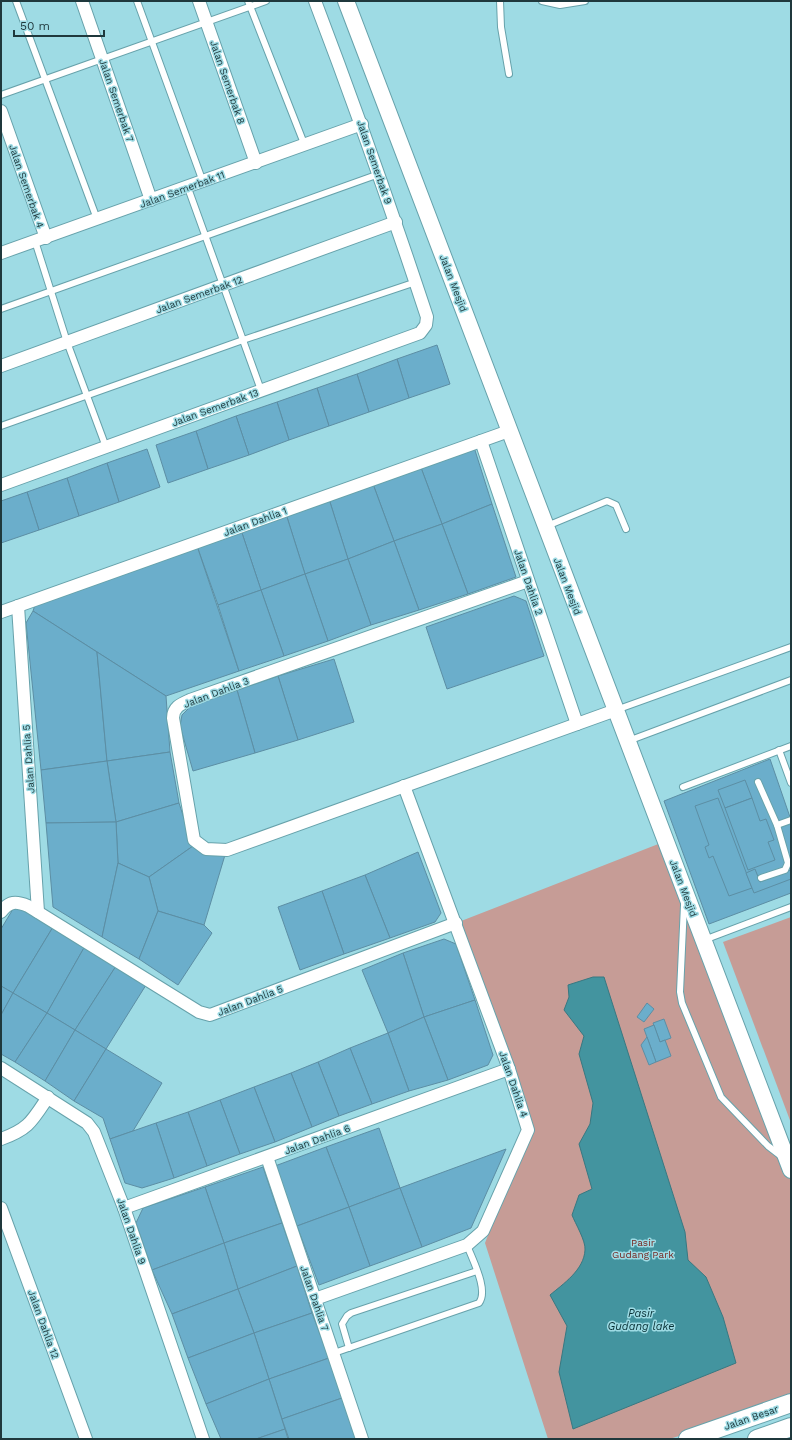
<svg xmlns="http://www.w3.org/2000/svg" width="792" height="1440" viewBox="0 0 792 1440" font-family="'Work Sans',sans-serif">
  <rect width="100%" height="100%" fill="#9edbe4"/>
  <g fill="#c69c96">
    <polygon points="666,841 791,1170 791,1400 784,1405 669,1439 548,1439 485,1243 527,1133 456,923"/>
    <polygon points="791,917 791,1123 723,942"/>
  </g>
  <path fill="#43949f" stroke="#387881" d="M593,977h11l81,255 3,28 18,17 17,40 13,46 -163,66 -14,-57 8,-46 -17,-31c13,-11 34,-25 35,-45 1,-9 -10,-27 -13,-35l7,-20 13,-6 -13,-45 11,-20 3,-21 -14,-49 5,-18 -20,-26 5,-13 -1,-12z"/>
  <g fill="#6baecb" stroke="#5c8ea4">
    <polygon points="437,345 450,384 409,398 397,359"/>
    <polygon points="397,359 409,398 369,412 357,374"/>
    <polygon points="357,374 369,412 329,426 317,388"/>
    <polygon points="317,388 329,426 289,440 277,402"/>
    <polygon points="277,402 289,440 249,455 236,416"/>
    <polygon points="236,416 249,455 208,469 196,431"/>
    <polygon points="196,431 208,469 168,483 156,445"/>
    <polygon points="473,444 492,504 442,524 420,465"/>
    <polygon points="147,449 160,487 119,502 107,463"/>
    <polygon points="107,463 119,502 79,516 67,478"/>
    <polygon points="420,465 442,524 394,541 373,484"/>
    <polygon points="67,478 79,516 39,530 27,492"/>
    <polygon points="373,484 394,541 348,559 329,499"/>
    <polygon points="27,492 39,530 1,543 1,501"/>
    <polygon points="329,499 348,559 305,574 286,514"/>
    <polygon points="492,504 516,577 468,594 442,524"/>
    <polygon points="286,514 305,574 261,590 241,530"/>
    <polygon points="442,524 468,594 419,610 394,541"/>
    <polygon points="241,530 261,590 218,605 197,546"/>
    <polygon points="394,541 419,610 371,625 348,559"/>
    <polygon points="197,546 239,671 166,696 33,611 36,602"/>
    <polygon points="348,559 371,625 328,641 305,574"/>
    <polygon points="305,574 328,641 284,656 261,590"/>
    <polygon points="261,590 284,656 239,671 218,605"/>
    <polygon points="514,596 526,601 544,656 447,689 426,627"/>
    <polygon points="33,611 97,652 107,761 41,770 26,623"/>
    <polygon points="97,652 166,696 170,752 107,761"/>
    <polygon points="334,659 354,722 298,740 278,676"/>
    <polygon points="278,676 298,740 255,753 237,690"/>
    <polygon points="237,690 255,753 193,771 180,726 182,715 195,702"/>
    <polygon points="170,752 179,803 116,822 107,761"/>
    <polygon points="770,759 791,820 791,893 709,924 664,801"/>
    <polygon points="107,761 116,822 46,823 41,770"/>
    <polygon points="745,780 752,798 725,808 718,790"/>
    <polygon points="718,798 752,888 729,896 713,856 709,858 705,847 709,845 695,806"/>
    <polygon points="752,798 760,821 766,819 774,840 768,842 775,860 748,870 725,808"/>
    <polygon points="179,803 193,846 149,877 118,863 116,822"/>
    <polygon points="116,822 118,863 102,937 53,907 46,823"/>
    <polygon points="193,846 225,855 204,925 158,911 149,877"/>
    <polygon points="418,852 441,913 435,922 390,938 365,875"/>
    <polygon points="118,863 149,877 158,911 139,959 102,937"/>
    <polygon points="755,869 760,882 791,870 791,879 754,893 746,873"/>
    <polygon points="365,875 390,938 344,954 322,891"/>
    <polygon points="322,891 344,954 300,970 278,907"/>
    <polygon points="16,904 53,927 13,993 1,986 1,929"/>
    <polygon points="158,911 204,925 212,933 178,985 139,959"/>
    <polygon points="53,927 85,946 47,1013 13,993"/>
    <polygon points="444,939 456,944 475,1000 424,1017 403,953"/>
    <polygon points="85,946 116,966 75,1030 47,1013"/>
    <polygon points="403,953 424,1017 388,1033 362,970"/>
    <polygon points="116,966 146,985 106,1049 75,1030"/>
    <polygon points="1,986 13,993 1,1015"/>
    <polygon points="13,993 47,1013 15,1062 1,1054 1,1015"/>
    <polygon points="475,1000 493,1055 488,1065 448,1080 424,1017"/>
    <polygon points="647,1003 654,1009 644,1022 637,1017"/>
    <polygon points="47,1013 75,1030 45,1081 15,1062"/>
    <polygon points="424,1017 448,1080 409,1091 388,1033"/>
    <polygon points="664,1019 671,1038 660,1042 653,1023"/>
    <polygon points="654,1025 660,1042 665,1040 671,1056 656,1062 644,1029"/>
    <polygon points="75,1030 106,1049 74,1101 45,1081"/>
    <polygon points="388,1033 409,1091 372,1104 350,1048"/>
    <polygon points="647,1037 656,1062 649,1065 641,1045"/>
    <polygon points="350,1048 372,1104 339,1116 318,1062"/>
    <polygon points="106,1049 162,1083 133,1131 110,1139 103,1118 74,1101"/>
    <polygon points="318,1062 339,1116 312,1127 291,1073"/>
    <polygon points="291,1073 312,1127 275,1142 254,1087"/>
    <polygon points="254,1087 275,1142 240,1154 220,1100"/>
    <polygon points="220,1100 240,1154 207,1166 188,1112"/>
    <polygon points="188,1112 207,1166 174,1178 156,1123"/>
    <polygon points="156,1123 174,1178 142,1188 125,1183 110,1139"/>
    <polygon points="379,1128 400,1188 349,1207 326,1147"/>
    <polygon points="326,1147 349,1207 297,1226 275,1166"/>
    <polygon points="506,1149 471,1228 422,1247 400,1188"/>
    <polygon points="263,1167 282,1223 224,1243 205,1187"/>
    <polygon points="205,1187 224,1243 152,1270 136,1223 143,1208"/>
    <polygon points="400,1188 422,1247 370,1266 349,1207"/>
    <polygon points="349,1207 370,1266 319,1285 297,1226"/>
    <polygon points="282,1223 297,1266 238,1289 224,1243"/>
    <polygon points="224,1243 238,1289 172,1314 152,1270"/>
    <polygon points="297,1266 312,1313 254,1333 238,1289"/>
    <polygon points="238,1289 254,1333 188,1358 172,1314"/>
    <polygon points="312,1313 329,1358 269,1379 254,1333"/>
    <polygon points="254,1333 269,1379 206,1404 188,1358"/>
    <polygon points="329,1358 342,1398 282,1419 269,1379"/>
    <polygon points="269,1379 285,1429 256,1439 221,1439 206,1404"/>
    <polygon points="342,1398 358,1439 289,1439 282,1419"/>
    <polygon points="285,1429 288,1439 256,1439"/>
  </g>
  <g fill="none" stroke-linecap="round" stroke-linejoin="round">
    <defs>
      <g id="lane">
        <polyline points="16,1 97,219"/>
        <polyline points="137,1 203,182"/>
        <polyline points="248,1 305,146"/>
        <polyline points="500,1 501,27 509,74"/>
        <polyline points="542,1 560,5 585,1"/>
        <polyline points="1,95 266,1"/>
        <polyline points="188,188 261,390"/>
        <polyline points="35,241 67,342 106,447"/>
        <polyline points="1,309 379,174"/>
        <polyline points="1,426 243,340 416,282"/>
        <polyline points="547,526 607,501 616,505 626,529"/>
        <polyline points="616,710 791,647"/>
        <polyline points="628,741 791,680"/>
        <polyline points="779,750 791,783"/>
        <polyline points="758,782 777,825 788,863 785,870 761,878"/>
        <polyline points="683,787 791,746"/>
        <polyline points="777,825 791,820"/>
        <polyline points="684,905 680,992 682,1003 721,1097 768,1146 781,1156"/>
        <polyline points="704,940 791,907"/>
        <polyline points="349,1348 342,1324 347,1316 351,1313 477,1271"/>
        <path d="M334,1353l145,-50c10,-13 -7,-44 -12,-58"/>
      </g>
      <g id="street">
        <polyline points="82,1 151,200"/>
        <polyline points="199,1 256,163"/>
        <polyline points="1,111 46,238"/>
        <polyline points="1,253 362,124"/>
        <polyline points="1,366 396,222"/>
        <polyline points="481,441 577,724"/>
        <path d="M1,485l419,-152 6,-8 1,-8c-35,-106 -72,-211 -112,-316"/>
        <path d="M528,581l-338,119c-9,4 -17,7 -17,18l21,122 12,9 21,1 389,-140"/>
        <polyline points="18,606 38,912"/>
        <polyline points="1,612 509,431"/>
        <path d="M1,912c8,-11 15,-11 27,-6l171,106 11,3 246,-92"/>
        <polyline points="1,1068 87,1123 94,1132 124,1208 203,1439"/>
        <path d="M1,1139c28,-10 31,-18 47,-42"/>
        <polyline points="267,1157 362,1439"/>
        <polyline points="1,1208 86,1439"/>
        <polyline points="124,1208 509,1069"/>
        <polyline points="315,1299 467,1245 483,1231 528,1130 509,1069 404,786"/>
      </g>
      <polyline id="secondary" points="346,1 791,1170"/>
      <g id="primary">
        <polyline points="688,1439 791,1403"/>
        <polyline points="757,1439 791,1427"/>
      </g>
    </defs>
    <use href="#lane" stroke="#67a2ab" stroke-width="8"/>
    <use href="#street" stroke="#67a2ab" stroke-width="14"/>
    <use href="#secondary" stroke="#67a2ab" stroke-width="18"/>
    <use href="#primary" stroke="#67a2ab" stroke-width="20"/>
    <use href="#lane" stroke="#fff" stroke-width="6"/>
    <use href="#street" stroke="#fff" stroke-width="12"/>
    <use href="#secondary" stroke="#fff" stroke-width="16"/>
    <use href="#primary" stroke="#fff" stroke-width="18"/>
  </g>
  <g text-anchor="middle" stroke-width="3" stroke-linejoin="round" paint-order="stroke">
    <g font-size="10" fill="#1f383c" stroke="#9edbe4">
      <text transform="translate(228 82) rotate(71)" y="4">Jalan Semerbak 8</text>
      <text transform="translate(117 100) rotate(71)" y="4">Jalan Semerbak 7</text>
      <text transform="translate(375 162) rotate(71)" y="4">Jalan Semerbak 9</text>
      <text transform="translate(27 186) rotate(71)" y="4">Jalan Semerbak 4</text>
      <text transform="translate(182 189) rotate(-20)" y="4">Jalan Semerbak 11</text>
      <text transform="translate(454 283) rotate(69)" y="4">Jalan Mesjid</text>
      <text transform="translate(199 294) rotate(-20)" y="4">Jalan Semerbak 12</text>
      <text transform="translate(215 407) rotate(-20)" y="4">Jalan Semerbak 13</text>
      <text transform="translate(255 521) rotate(-20)" y="4">Jalan Dahlia 1</text>
      <text transform="translate(529 582) rotate(71)" y="4">Jalan Dahlia 2</text>
      <text transform="translate(568 586) rotate(69)" y="4">Jalan Mesjid</text>
      <text transform="translate(216 692) rotate(-21)" y="4">Jalan Dahlia 3</text>
      <text transform="translate(28 759) rotate(-94)" y="4">Jalan Dahlia 5</text>
      <text transform="translate(684 888) rotate(69)" y="4">Jalan Mesjid</text>
      <text transform="translate(250 1000) rotate(-21)" y="4">Jalan Dahlia 5</text>
      <text transform="translate(514 1084) rotate(71)" y="4">Jalan Dahlia 4</text>
      <text transform="translate(317 1139) rotate(-20)" y="4">Jalan Dahlia 6</text>
      <text transform="translate(132 1231) rotate(71)" y="4">Jalan Dahlia 9</text>
      <text transform="translate(315 1298) rotate(71)" y="4">Jalan Dahlia 7</text>
      <text transform="translate(44 1324) rotate(70)" y="4">Jalan Dahlia 12</text>
      <text transform="translate(751 1417) rotate(-19)" y="4">Jalan Besar</text>
    </g>
    <g font-size="10" fill="#752822" stroke="#9edbe4">
      <text x="643" y="1246">Pasir<tspan x="643" dy="12">Gudang Park</tspan></text>
    </g>
    <g font-size="11" font-style="italic" fill="#073035" stroke="#9edbe4">
      <text x="641" y="1317">Pasir<tspan x="641" dy="13">Gudang lake</tspan></text>
    </g>
  </g>
  <rect width="792" height="1440" fill="none" stroke="#1f383c" stroke-width="4"/>
  <path d="M14 30v6h90v-6" fill="none" stroke="#1f383c" stroke-width="2"/>
  <text x="20" y="30" font-size="12" fill="#1f383c" stroke="#9edbe4" stroke-width="3" paint-order="stroke">50 m</text>
</svg>
